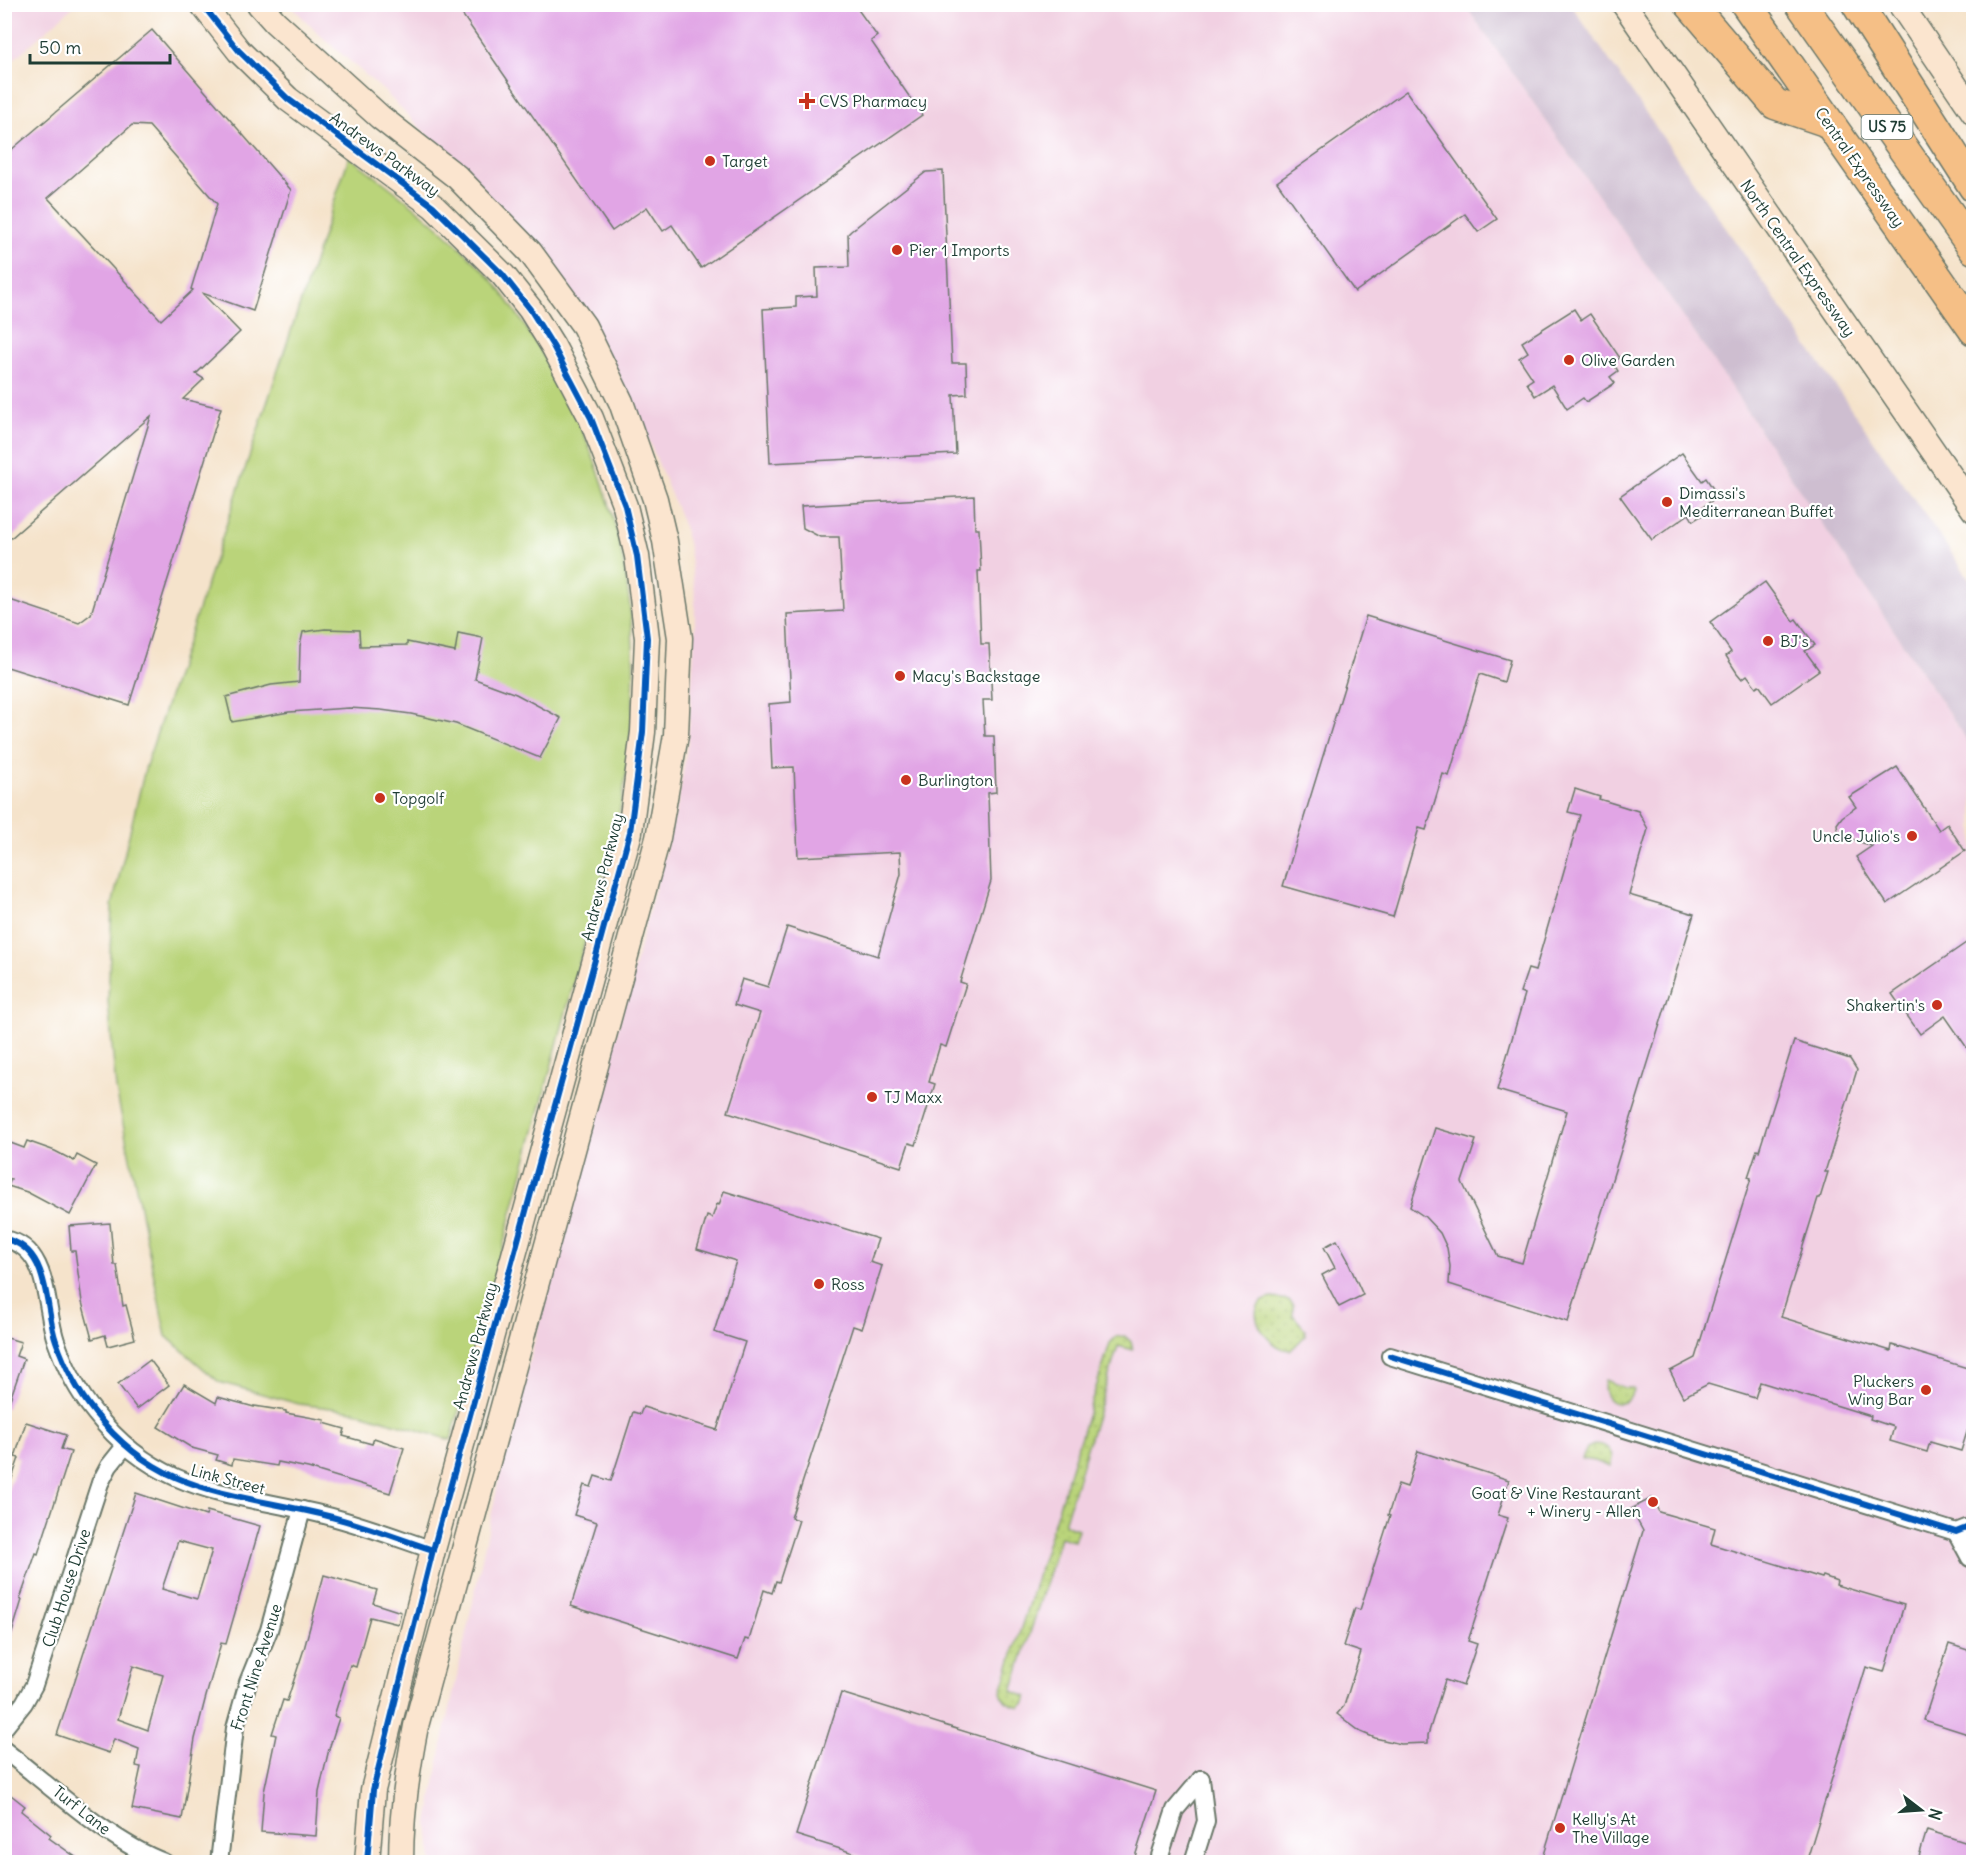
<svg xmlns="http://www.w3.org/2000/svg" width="1978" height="1867" viewBox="0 0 1978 1867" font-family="Delius,sans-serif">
  <defs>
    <pattern id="grass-dots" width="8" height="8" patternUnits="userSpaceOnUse" patternTransform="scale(1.5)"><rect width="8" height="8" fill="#bad47a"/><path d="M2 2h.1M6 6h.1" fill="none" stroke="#9fb76a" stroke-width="1.8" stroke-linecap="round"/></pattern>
  </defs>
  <rect width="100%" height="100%" fill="#fff"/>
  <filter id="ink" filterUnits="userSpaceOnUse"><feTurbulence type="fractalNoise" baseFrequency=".0167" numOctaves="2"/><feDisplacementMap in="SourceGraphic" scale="12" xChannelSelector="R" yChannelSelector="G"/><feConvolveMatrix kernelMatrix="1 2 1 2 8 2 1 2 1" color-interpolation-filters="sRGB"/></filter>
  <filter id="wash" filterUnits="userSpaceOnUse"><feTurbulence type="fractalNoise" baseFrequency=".008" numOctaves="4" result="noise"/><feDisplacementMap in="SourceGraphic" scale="24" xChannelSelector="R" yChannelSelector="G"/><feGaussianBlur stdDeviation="1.35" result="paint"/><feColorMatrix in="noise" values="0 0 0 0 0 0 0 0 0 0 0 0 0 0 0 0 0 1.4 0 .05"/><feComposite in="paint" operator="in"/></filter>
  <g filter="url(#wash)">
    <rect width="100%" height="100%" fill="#f5e3cb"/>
    <g fill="#f1d0e2">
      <polygon points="5,4 75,4 75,5 5,67"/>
      <polygon points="290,5 1465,5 1702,344 1973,749 1973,1862 432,1862 428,1823 439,1760 504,1456 678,803 688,741 695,633 695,593 688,542 681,519 632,399 538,248 384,91 321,36"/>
    </g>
    <polygon fill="#cebed0" points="1465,5 1571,5 1973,584 1973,749 1702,344"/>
    <g fill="url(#grass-dots)" stroke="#6c8857" stroke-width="1.5">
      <path d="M1272,1298l17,2 4,5v10l12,14v7l-14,14c-23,1 -54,-46 -19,-52z"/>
      <path d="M1125,1336l6,6 2,8 -15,-4 -54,178 14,5 -4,12 -14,-4 -48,154 15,6 -2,6 -5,4c-10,-3 -16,-4 -19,-15l109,-349 6,-6z"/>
      <path d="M1605,1380l20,8h8l1,2c-8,23 -35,14 -29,-10z"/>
      <path d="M1596,1444c14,1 19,11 14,23l-15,-6 -13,-2 5,-11z"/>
    </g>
    <path fill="#bad47a" stroke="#6c8857" stroke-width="1.5" d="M349,157c42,30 82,61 119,98 8,8 17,16 25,26 18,22 33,46 48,71 88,144 112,297 78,462l-168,626 -97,-29 -55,-7 -80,-22 -53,-46 -50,-247 -8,-88 4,-95 33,-137z"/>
    <g id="blocks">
      <g fill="#e1a5e5" fill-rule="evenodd">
        <polygon points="455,4 854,4 877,36 871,41 922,115 701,268 672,225 663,231 647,207 612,231"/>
        <path d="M152,30l139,160 -38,121 -51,-18 38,39 -44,42 8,5 -21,20 38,9 -92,297 -125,-39v-68l75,25 12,-9 60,-198 -147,128v-388zM132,125l17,1 68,78 -26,85 2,1 -32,30 -113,-122z"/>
        <polygon points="1406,91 1497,219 1478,232 1465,214 1355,292 1277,182"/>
        <polygon points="943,171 952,363 966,363 967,394 953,395 956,454 770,463 763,309 796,307 796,297 817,296 816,268 849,267 848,234 851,231 926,172"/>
        <polygon points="1574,309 1581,320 1590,314 1620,358 1613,363 1618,371 1610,377 1615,383 1586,402 1583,398 1567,409 1552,385 1535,396 1527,383 1533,379 1519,358 1528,352 1522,342"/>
        <polygon points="1682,453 1702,481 1706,478 1718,496 1703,507 1707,512 1693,521 1689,514 1652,540 1620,496"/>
        <polygon points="974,496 975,529 979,529 981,571 978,571 981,644 989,644 992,700 983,700 985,736 994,736 996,792 988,793 991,881 960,982 966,984 946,1047 940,1045 929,1082 935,1084 916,1145 909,1143 901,1167 728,1112 760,1013 734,1005 742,979 768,987 787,927 878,956 901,874 900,852 798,857 794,767 772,768 769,704 791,702 787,614 843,611 839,537 820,537 803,528 801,506"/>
        <polygon points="1765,582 1793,621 1796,619 1815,645 1805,651 1819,670 1772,703 1759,685 1756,687 1747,675 1742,679 1737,673 1726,656 1731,652 1710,622"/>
        <polygon points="1366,616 1510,660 1504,682 1480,674 1449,776 1443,774 1426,830 1419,828 1393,917 1283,886"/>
        <polygon points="325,629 359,630 360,646 407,645 407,642 455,652 458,633 483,638 475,679 516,694 561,718 540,758 456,724 411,714 381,710 349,708 289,712 232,722 226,697 271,685 299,682 300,646 303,632"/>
        <polygon points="1897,767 1939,830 1947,824 1965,851 1887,904 1856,857 1872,846 1843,836 1838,831 1837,824 1842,817 1856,807 1849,797"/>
        <polygon points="1575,789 1600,797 1599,799 1638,811 1648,829 1629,895 1694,914 1568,1322 1449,1284 1450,1266 1447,1248 1440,1233 1425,1217 1410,1207 1435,1128 1476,1140 1462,1182 1498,1256 1522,1263 1567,1111 1497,1090 1525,994 1520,992 1528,969 1535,971 1580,815 1568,812"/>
        <polygon points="1966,943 1974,954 1974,1058 1945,1016 1920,1034 1892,994"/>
        <polygon points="1794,1041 1850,1059 1857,1070 1825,1172 1828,1172 1820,1198 1818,1198 1781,1317 1891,1351 1892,1345 1974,1370 1974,1410 1961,1451 1930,1442 1927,1452 1890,1441 1894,1427 1870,1419 1871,1416 1760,1382 1755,1398 1708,1384 1683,1397 1670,1371 1695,1358 1751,1178 1748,1177 1757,1150 1759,1151"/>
        <polygon points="27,1141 55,1151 74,1161 77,1155 96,1165 70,1215 27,1192 8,1186 11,1179 4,1177 4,1153 8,1142 24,1148"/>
        <polygon points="724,1191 878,1239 870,1262 882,1266 862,1329 853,1326 791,1518 799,1520 779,1582 776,1581 772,1593 764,1590 749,1640 745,1639 738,1659 571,1606 597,1522 574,1515 584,1485 591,1487 595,1476 611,1481 633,1412 640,1414 643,1407 717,1430 745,1342 714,1332 736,1261 697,1249 707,1216 712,1218 717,1204 719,1205"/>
        <polygon points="110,1223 114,1265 117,1265 123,1306 126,1305 135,1339 108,1346 105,1335 92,1339 82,1302 75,1251 71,1251 69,1226"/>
        <polygon points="1337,1240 1349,1262 1348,1262 1363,1295 1339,1307 1322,1275 1335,1268 1324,1247"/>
        <polygon points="4,1337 21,1342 16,1356 24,1359 7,1408 4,1408"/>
        <polygon points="150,1360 169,1385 137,1409 118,1384"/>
        <polygon points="184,1384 216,1403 218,1397 254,1407 254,1406 286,1411 286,1413 325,1420 324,1423 345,1429 343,1436 372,1444 374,1438 404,1448 390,1493 308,1468 278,1462 277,1466 233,1459 232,1465 216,1460 218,1455 192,1448 158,1427"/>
        <polygon points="26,1422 66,1435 61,1449 71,1452 38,1554 36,1553 20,1599 22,1600 8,1646 4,1646 4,1501 19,1458 15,1457"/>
        <polygon points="1418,1451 1509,1480 1498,1515 1508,1518 1468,1641 1477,1644 1463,1686 1445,1680 1428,1735 1428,1743 1401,1744 1375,1738 1361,1732 1337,1714 1344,1706 1361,1652 1343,1646 1355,1608 1360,1610 1390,1516 1388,1515 1398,1484 1407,1487"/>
        <path d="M136,1493l70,23 1,-5 53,15 -34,118 -5,-1 -16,57 -10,39 -13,80 -50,-10 9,-42 -5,-1 3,-17 -25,-10 -5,14 -52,-18zM178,1541l34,9 -15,49 -35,-10zM133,1666l30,9 -15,55 -30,-11z"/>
        <polygon points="1652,1498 1659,1512 1715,1528 1711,1544 1822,1578 1823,1576 1837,1581 1836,1585 1904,1605 1884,1672 1866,1667 1806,1863 1561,1863 1543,1857 1643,1531 1631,1509"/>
        <polygon points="324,1575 377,1590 373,1603 401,1612 398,1624 370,1617 356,1667 350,1665 334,1716 339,1718 329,1749 319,1792 316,1836 261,1832 264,1792 276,1735 272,1734 283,1700 287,1701 304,1649"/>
        <polygon points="1949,1644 1974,1652 1974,1736 1924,1720"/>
        <polygon points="841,1693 1156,1791 1133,1863 885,1863 796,1835"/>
        <polygon points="11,1795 25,1806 21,1811 51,1835 49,1838 84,1863 4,1863 4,1799 7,1801"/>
        <polygon points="1927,1830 1974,1845 1974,1863 1917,1863"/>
      </g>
    </g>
  </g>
  <g filter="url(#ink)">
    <use href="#blocks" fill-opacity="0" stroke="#6a7769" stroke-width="1.5"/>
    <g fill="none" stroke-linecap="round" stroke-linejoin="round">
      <defs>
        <g id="street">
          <path d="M4,1239c47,8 40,68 52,102 9,26 22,51 39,72 62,79 131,79 221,100 40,9 78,24 117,37"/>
          <polyline points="1390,1356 1956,1532 1974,1525"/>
          <polyline points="1956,1532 1970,1558 1974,1559"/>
          <polyline points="4,1728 24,1703 34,1685 100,1483 109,1466 125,1446"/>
          <path d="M4,1750c48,37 104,91 160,112"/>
          <polyline points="219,1862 235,1728 248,1682 269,1630 302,1510"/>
          <polyline points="1158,1862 1175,1810 1201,1779"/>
          <polyline points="1193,1862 1206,1821 1201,1779"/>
        </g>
        <g id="secondary">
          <polyline points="202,4 239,51 288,99 433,206 503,275 530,309 553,346 591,418 625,506 637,556 647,638 643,732 630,832 433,1550 373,1790 367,1862"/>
          <path d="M259,4l16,18 105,95 77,60 73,75 54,74 37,76 34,97 10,42 15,97 -4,97 -18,103 -242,888c-9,46 -15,90 -15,136"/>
          <polyline points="1624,4 1974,510"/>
          <polyline points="1900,4 1974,113"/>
        </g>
        <g id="highway">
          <polyline points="1690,4 1775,104 1828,122"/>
          <polyline points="1746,4 1974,330"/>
          <polyline points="1801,4 1974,249"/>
          <polyline points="1857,4 1974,187"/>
        </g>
      </defs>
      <use href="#street" stroke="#6a7769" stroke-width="20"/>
      <use href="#secondary" stroke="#6a7769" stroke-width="27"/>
      <use href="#highway" stroke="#6a7769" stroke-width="33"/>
      <use href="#street" stroke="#fff" stroke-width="16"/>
      <use href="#secondary" stroke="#fbe5cf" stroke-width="24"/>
      <use href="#highway" stroke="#f5bf86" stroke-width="30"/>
      <defs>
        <g id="cycleway">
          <polyline points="202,4 239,51 288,99 433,206 503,275 530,309 553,346 591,418 625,506 637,556 647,638 643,732 630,832 433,1550 373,1790 367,1862"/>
          <path d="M4,1239c47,8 40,68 52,102 9,26 22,51 39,72 62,79 131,79 221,100 40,9 78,24 117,37"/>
          <polyline points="1390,1356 1956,1532 1974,1525"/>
        </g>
      </defs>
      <use href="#cycleway" stroke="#fff" stroke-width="10"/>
      <use href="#cycleway" stroke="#0057b8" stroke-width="6"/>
    </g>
  </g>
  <g fill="#c8321e" stroke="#fff" stroke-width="2">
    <path d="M804 92h6v6h6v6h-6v6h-6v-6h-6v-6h6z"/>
    <circle cx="710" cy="161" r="6"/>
    <circle cx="897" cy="250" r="6"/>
    <circle cx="1569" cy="360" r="6"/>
    <circle cx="1667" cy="502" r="6"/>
    <circle cx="1768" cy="641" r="6"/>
    <circle cx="900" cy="676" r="6"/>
    <circle cx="906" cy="780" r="6"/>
    <circle cx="380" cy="798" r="6"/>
    <circle cx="1912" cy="836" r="6"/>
    <circle cx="1937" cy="1005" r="6"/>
    <circle cx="872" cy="1097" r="6"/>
    <circle cx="819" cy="1284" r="6"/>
    <circle cx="1926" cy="1390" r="6"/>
    <circle cx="1653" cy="1502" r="6"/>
    <circle cx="1560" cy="1828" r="6"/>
  </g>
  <g text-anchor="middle" stroke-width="4.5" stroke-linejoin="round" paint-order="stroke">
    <rect fill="#fff" stroke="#627771" stroke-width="1.5" x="1861.5" y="115" width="51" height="24" rx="4.5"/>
    <g font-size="15" font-weight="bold" fill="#1f3d34">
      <text x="1887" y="132">US 75</text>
    </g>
    <g font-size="16" fill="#1f3d34" stroke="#fff" text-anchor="start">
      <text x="819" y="107">CVS Pharmacy</text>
      <text x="722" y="167">Target</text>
      <text x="909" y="256">Pier 1 Imports</text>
      <text x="1581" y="366">Olive Garden</text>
      <text x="1679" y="499">Dimassi's<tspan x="1679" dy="18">Mediterranean Buffet</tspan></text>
      <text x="1780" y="647">BJ's</text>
      <text x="912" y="682">Macy's Backstage</text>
      <text x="918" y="786">Burlington</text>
      <text x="392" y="804">Topgolf</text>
      <text x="1900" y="842" text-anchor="end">Uncle Julio's</text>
      <text x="1925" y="1011" text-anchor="end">Shakertin's</text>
      <text x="884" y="1103">TJ Maxx</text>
      <text x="831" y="1290">Ross</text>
      <text x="1914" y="1387" text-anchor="end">Pluckers<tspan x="1914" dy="18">Wing Bar</tspan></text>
      <text x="1641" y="1499" text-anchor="end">Goat &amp; Vine Restaurant<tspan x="1641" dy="18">+ Winery - Allen</tspan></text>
      <text x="1572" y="1825">Kelly's At<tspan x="1572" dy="18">The Village</tspan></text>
    </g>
    <g font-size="16" fill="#1f3d34" stroke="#fff">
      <text transform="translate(385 154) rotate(36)" y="6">Andrews Parkway</text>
      <text transform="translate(1860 167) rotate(55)" y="6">Central Expressway</text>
      <text transform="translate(1798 258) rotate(55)" y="6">North Central Expressway</text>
      <text transform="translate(602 877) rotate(-76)" y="6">Andrews Parkway</text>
      <text transform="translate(475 1346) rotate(-75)" y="6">Andrews Parkway</text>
      <text transform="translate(228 1479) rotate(15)" y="6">Link Street</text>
      <text transform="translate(66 1588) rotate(-72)" y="6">Club House Drive</text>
      <text transform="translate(256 1667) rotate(-72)" y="6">Front Nine Avenue</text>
      <text transform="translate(82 1810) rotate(38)" y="6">Turf Lane</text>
    </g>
  </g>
  <rect width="1978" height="1867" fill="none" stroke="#fff" stroke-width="24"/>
  <g transform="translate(1921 1810) rotate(107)" stroke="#ffffff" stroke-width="4.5" paint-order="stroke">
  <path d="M0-4.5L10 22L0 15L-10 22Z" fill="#1f3d34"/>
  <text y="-9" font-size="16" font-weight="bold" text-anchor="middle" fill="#1f3d34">N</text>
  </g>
  <path d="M30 54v9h140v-9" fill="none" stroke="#1f3d34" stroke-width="3"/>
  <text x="39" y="54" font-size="18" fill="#1f3d34" stroke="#ffffff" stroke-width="4.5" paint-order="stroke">50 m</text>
</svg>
